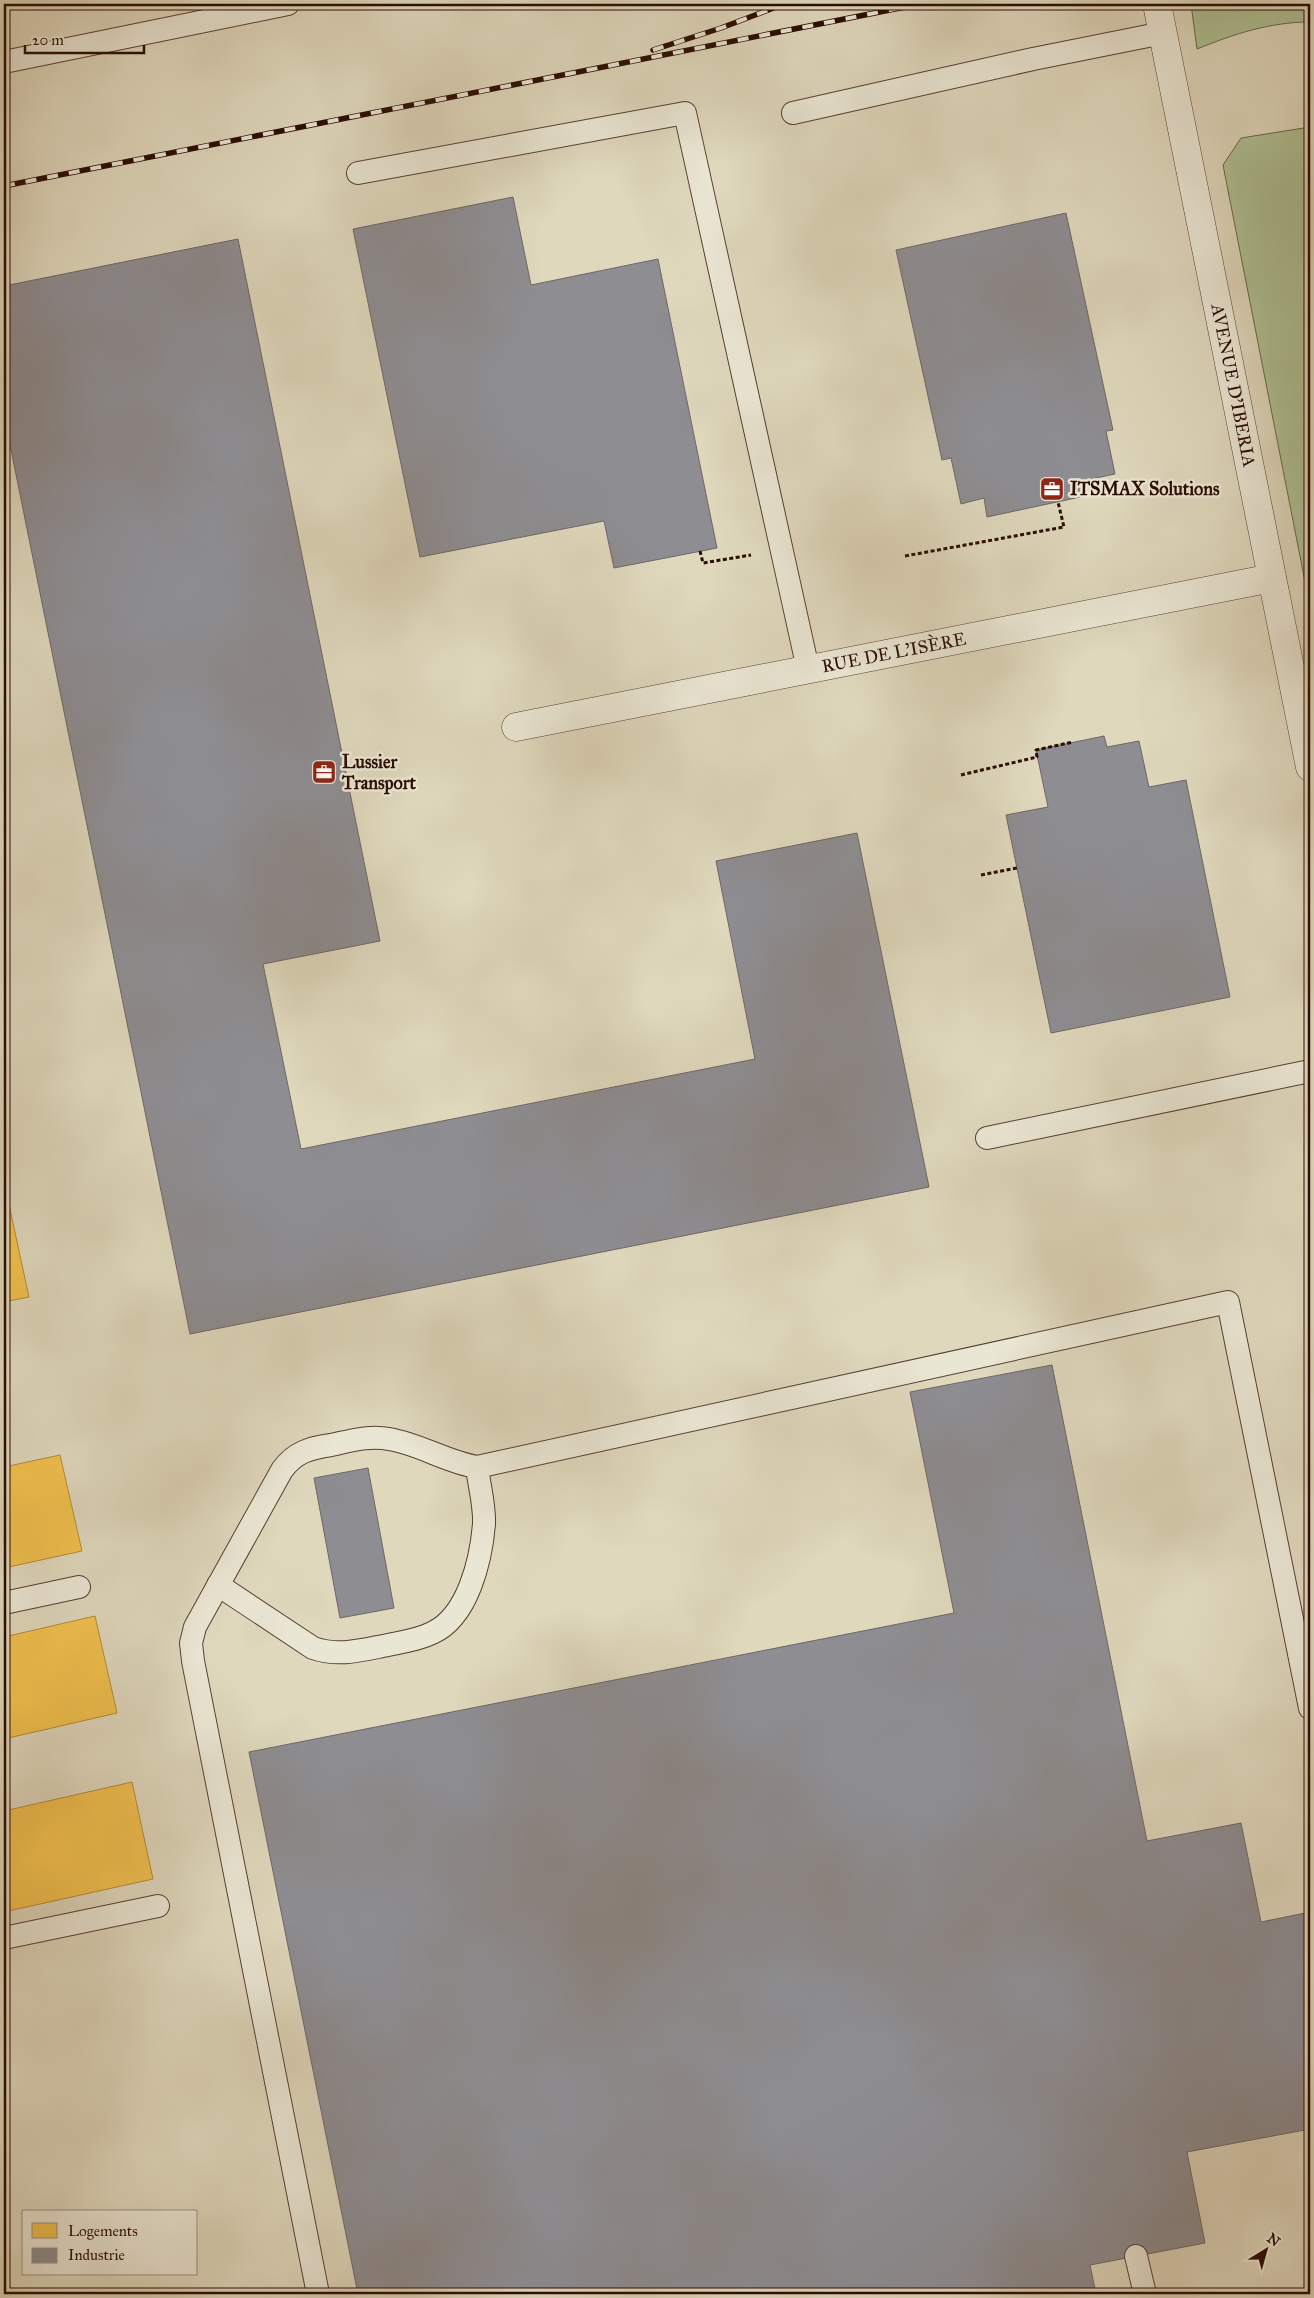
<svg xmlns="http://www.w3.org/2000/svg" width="1314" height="2298" viewBox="0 0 1314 2298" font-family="'IM FELL Great Primer',serif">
  <rect width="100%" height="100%" fill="#dfd8bd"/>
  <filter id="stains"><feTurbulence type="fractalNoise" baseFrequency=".004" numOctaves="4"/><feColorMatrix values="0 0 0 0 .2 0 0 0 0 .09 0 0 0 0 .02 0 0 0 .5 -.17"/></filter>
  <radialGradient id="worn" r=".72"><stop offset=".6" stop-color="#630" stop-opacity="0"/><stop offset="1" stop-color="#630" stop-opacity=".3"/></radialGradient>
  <g fill="#aec094" stroke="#6c664c">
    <path d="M1191,4h119v18c-40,0 -76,12 -113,27z"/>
    <polygon points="1310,127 1310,607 1223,165 1241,138"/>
  </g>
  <g fill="#f2c14e" stroke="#b68b38">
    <polygon points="8,1200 29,1297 4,1302 4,1201"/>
    <polygon points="60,1455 82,1551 4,1568 4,1467"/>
    <polygon points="95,1616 117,1713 4,1739 4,1637"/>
    <polygon points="132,1782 153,1879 4,1912 4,1811"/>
  </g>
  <g fill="#8d8d92" stroke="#6f6667">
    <polygon points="513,197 531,285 658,259 717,548 614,568 604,521 420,557 353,229"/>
    <polygon points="1066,213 1113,430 1106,431 1115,474 1082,481 1085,496 987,517 984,498 961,504 951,458 942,460 896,250"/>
    <polygon points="238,239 380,941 263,964 301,1149 755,1059 716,861 857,833 929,1187 190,1334 4,415 4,286"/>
    <polygon points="1104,736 1107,747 1139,741 1149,787 1186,780 1230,997 1051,1033 1006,815 1048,807 1036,750"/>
    <polygon points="1052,1365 1147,1841 1241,1823 1261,1922 1310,1912 1310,2129 1187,2152 1205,2243 1090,2265 1096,2294 358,2294 249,1752 954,1613 910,1392"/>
    <polygon points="368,1468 394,1608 340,1618 314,1478"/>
  </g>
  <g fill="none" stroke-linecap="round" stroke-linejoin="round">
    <defs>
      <g id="lane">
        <polyline points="4,62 288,4"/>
        <polyline points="793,113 1033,59 1163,33"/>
        <polyline points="358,173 685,113 808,669"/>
        <polyline points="987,1138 1310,1071"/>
        <path d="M218,1585l95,63c26,9 49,2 75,-3 14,-3 30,-5 44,-12 36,-16 49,-73 52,-109 1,-18 -5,-39 -7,-57"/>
        <polyline points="4,1603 79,1587"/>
        <polyline points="4,1938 158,1906"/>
        <polyline points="1136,2256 1145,2294"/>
        <path d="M318,2294l-125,-633 -2,-18 4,-16 87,-157c13,-18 28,-22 49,-25 19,-4 39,-10 58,-6 31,5 57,23 88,28l751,-165 82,406"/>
      </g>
      <g id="street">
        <path id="s1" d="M1157,4l153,763"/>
        <path id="s2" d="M516,727l756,-149"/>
      </g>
    </defs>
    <use href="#lane" stroke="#573f32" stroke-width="24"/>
    <use href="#street" stroke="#573f32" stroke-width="29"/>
    <g stroke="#2a0c03" stroke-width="3" stroke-dasharray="4 2.5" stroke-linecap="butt">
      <polyline points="4,6 13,4"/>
      <polyline points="700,551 703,563 751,555"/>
      <polyline points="905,556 1064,527 1058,502"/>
      <polyline points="345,768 384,760"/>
      <polyline points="961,775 1037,757 1036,750 1073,742"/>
      <polyline points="981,875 1017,868"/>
    </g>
    <use href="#lane" stroke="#eae6d4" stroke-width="22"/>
    <use href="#street" stroke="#eae6d4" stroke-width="28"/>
    <defs>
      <g id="rail">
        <polyline points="653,50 721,28 784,4"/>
        <polyline points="4,186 920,4"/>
      </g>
    </defs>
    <use href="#rail" stroke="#2a0c03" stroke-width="5.5"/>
    <use href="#rail" stroke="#eae6d4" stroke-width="4" stroke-dasharray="11" stroke-linecap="butt"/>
  </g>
  <defs>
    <symbol id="office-square" viewBox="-11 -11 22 22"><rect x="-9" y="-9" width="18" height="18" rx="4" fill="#8f2418" stroke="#eae6d4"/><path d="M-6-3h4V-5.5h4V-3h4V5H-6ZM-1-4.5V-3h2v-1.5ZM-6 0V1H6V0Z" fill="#fff"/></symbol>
  </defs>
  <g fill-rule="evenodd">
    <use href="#office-square" x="1038" y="475" width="28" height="28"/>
    <use href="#office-square" x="310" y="758" width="28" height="28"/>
  </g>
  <g text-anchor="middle" stroke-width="5" stroke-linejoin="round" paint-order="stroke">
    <g font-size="18" fill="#2a0c03" stroke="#eae6d4">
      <text dy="6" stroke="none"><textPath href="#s1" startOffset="389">AVENUE D'IBERIA</textPath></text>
      <text dy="6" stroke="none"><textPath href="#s2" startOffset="385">RUE DE L'ISÈRE</textPath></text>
    </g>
    <g font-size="18" font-weight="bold" fill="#2a0c03" stroke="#eae6d4" text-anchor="start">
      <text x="1070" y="495">ITSMAX Solutions</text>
      <text x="342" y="768">Lussier<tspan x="342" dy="21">Transport</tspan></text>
    </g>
  </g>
  <rect width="1314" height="2298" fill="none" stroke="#dfd8bd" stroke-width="20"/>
  <rect x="5" y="5" width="1304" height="2288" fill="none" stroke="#2a0c03" stroke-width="2.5"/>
  <rect x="10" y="10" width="1294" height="2278" fill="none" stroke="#2a0c03"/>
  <rect x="22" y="2210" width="175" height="65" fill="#eae6d4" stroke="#9d8f80"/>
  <rect x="32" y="2223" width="25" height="15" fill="#f2c14e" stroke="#9d8f80"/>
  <text x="68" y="2236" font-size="15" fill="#2a0c03">Logements</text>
  <rect x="32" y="2248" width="25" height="15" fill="#8d8d92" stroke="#9d8f80"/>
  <text x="68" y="2260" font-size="15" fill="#2a0c03">Industrie</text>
  <g transform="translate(1266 2250) rotate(37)" stroke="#eae6d4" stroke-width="4" paint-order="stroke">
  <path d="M0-4L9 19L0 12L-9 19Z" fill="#2a0c03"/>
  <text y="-8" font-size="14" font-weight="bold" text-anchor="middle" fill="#2a0c03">N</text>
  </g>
  <path d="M25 45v8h119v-8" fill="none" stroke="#2a0c03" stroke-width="2.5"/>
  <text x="32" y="45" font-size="15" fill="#2a0c03" stroke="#eae6d4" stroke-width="4" paint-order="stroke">20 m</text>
  <rect width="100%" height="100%" filter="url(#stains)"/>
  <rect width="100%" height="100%" fill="url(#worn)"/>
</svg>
